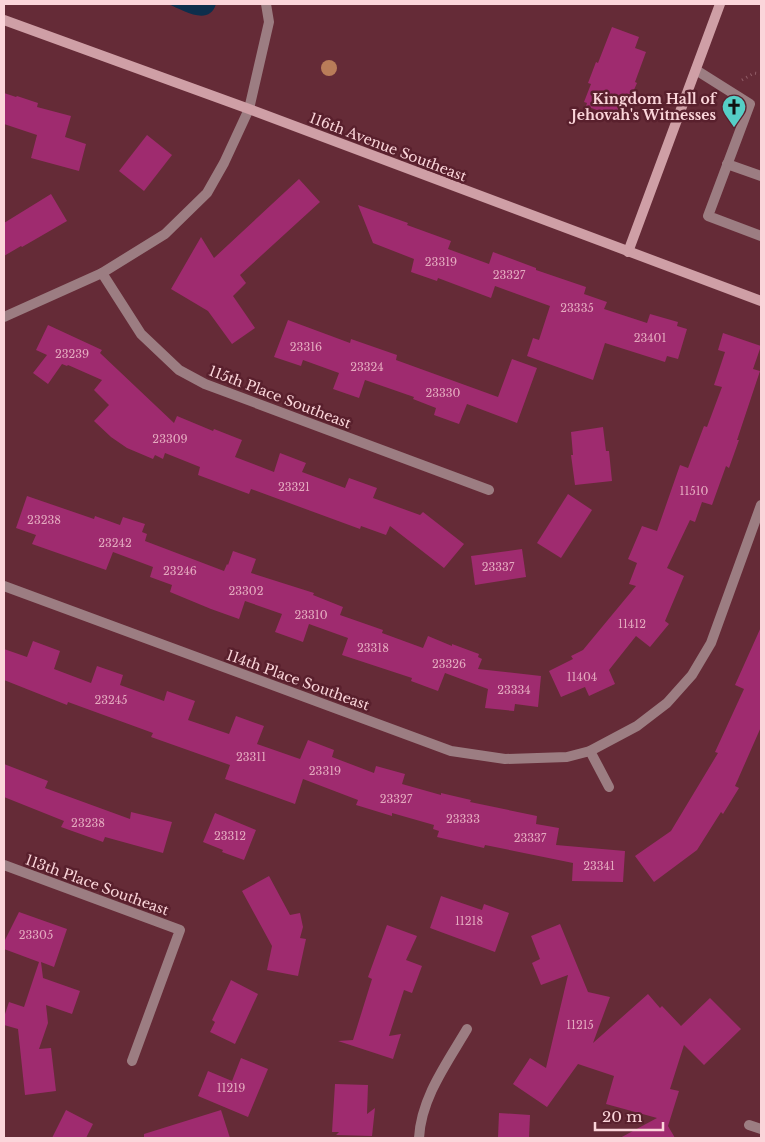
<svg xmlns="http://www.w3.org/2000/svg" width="765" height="1142" viewBox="0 0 765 1142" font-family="'Libre Baskerville',serif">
  <rect width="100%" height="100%" fill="#652b37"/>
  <path fill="#0d2e4c" d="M168,4h48c-7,23 -33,6 -48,0z"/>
  <g fill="#9f2b6f">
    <polygon points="612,27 639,37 635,48 646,52 635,82 637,83 621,119 586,106 587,103 584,102 591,84 588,83 596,62 598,63"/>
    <polygon points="4,93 16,97 17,96 38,103 37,107 71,116 65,137 86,144 79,171 31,158 37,135 4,124"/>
    <polygon points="147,135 172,155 144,191 119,171"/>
    <polygon points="299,179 320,202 240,275 246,283 233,296 255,328 232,344 208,311 171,289 201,237 214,258"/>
    <polygon points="51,194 67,221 22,247 21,246 4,256 4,223"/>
    <polygon points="358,205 408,223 407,225 451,241 448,249 489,264 493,252 536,268 536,270 586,287 584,294 607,302 604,309 647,323 650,314 678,322 677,326 687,329 678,359 667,356 665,362 605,343 593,380 527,356 533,338 539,340 550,306 495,286 491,298 438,278 437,281 411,272 414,259 373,243"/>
    <polygon points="288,320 350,343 351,339 397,355 396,360 498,397 512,359 537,368 517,423 467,404 459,424 434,415 436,408 413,399 414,397 365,380 359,398 333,389 339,373 303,360 301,366 274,357"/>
    <polygon points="48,325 102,350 100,353 174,423 177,416 213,431 214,429 242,440 235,457 274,472 280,453 306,463 302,472 345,488 349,478 377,488 373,498 420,515 423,512 464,544 444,568 390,526 386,535 361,526 360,529 251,489 249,494 198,475 200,467 165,453 163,459 155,455 153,459 127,448 111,437 94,421 109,405 94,390 102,380 68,365 67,366 62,364 48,384 33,373 47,355 36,350"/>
    <polygon points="723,333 761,346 753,369 760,371 737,440 739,440 729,468 726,466 712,505 702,502 695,522 690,520 667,568 684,576 665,621 669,624 650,647 636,636 609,670 615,684 589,696 585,687 561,697 549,671 573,659 571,656 583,650 636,586 629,584 637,563 628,559 642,526 657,531 680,465 688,468 704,426 707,427 722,387 714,385 725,352 718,350"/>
    <polygon points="603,427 606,451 609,451 612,481 575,485 571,455 573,455 571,432"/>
    <polygon points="568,494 592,510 561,558 537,543"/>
    <polygon points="27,496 94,519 95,516 120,525 123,517 145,524 142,532 147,534 145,541 224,571 227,564 228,565 233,551 256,559 251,573 314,593 313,595 343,607 340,615 383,630 382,633 423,648 428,636 452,646 452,644 479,654 478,657 482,659 478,669 541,676 538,707 515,704 514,711 485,708 488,689 445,673 438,691 411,681 412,678 342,655 348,638 309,624 303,642 275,632 282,614 245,601 239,619 211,609 170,592 172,585 150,577 153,567 113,552 106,570 32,544 36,535 16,528"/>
    <polygon points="522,549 526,577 475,585 471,556"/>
    <polygon points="761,627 761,727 735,786 739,788 723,814 721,812 697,850 654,882 635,856 671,831 718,753 715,752 744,689 735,685"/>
    <polygon points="33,641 60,651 54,669 91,683 97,666 123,675 120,685 164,701 167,691 195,701 188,720 229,734 236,716 264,726 257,744 300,759 308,740 334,750 332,757 374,773 376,766 405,774 402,784 441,795 441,793 471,800 470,802 537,816 536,824 559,828 556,845 625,851 623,882 572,881 573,863 485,845 484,848 437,837 439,831 433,829 434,825 392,813 392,816 356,805 358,800 303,779 295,804 225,779 230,765 151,737 153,733 68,702 67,705 4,680 4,649 27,657"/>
    <polygon points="4,764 48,781 45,788 130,819 131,812 172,822 163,853 105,837 103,842 61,827 64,821 4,797"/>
    <polygon points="215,813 256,830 244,860 222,852 223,850 203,842"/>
    <polygon points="269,876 290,915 300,913 303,927 300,938 306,939 298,976 267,970 272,946 242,891"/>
    <polygon points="441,896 482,910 484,904 509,913 495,952 430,928"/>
    <polygon points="19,912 67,929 54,967 41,962 43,978 80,991 72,1014 46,1005 48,1023 39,1049 51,1048 56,1091 25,1095 18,1029 4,1025 4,1017 9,1002 24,1007 39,962 4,949 4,942"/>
    <polygon points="560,924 588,992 610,997 593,1043 648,994 660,1008 662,1006 681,1026 710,998 741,1029 704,1065 684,1045 670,1089 679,1091 668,1126 675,1138 620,1138 657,1118 606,1104 614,1076 578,1064 547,1107 513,1084 530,1058 546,1068 568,975 541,985 532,963 540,959 531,936"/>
    <polygon points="387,925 417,936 406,960 422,966 412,993 404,990 389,1036 401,1034 393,1059 338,1041 353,1040 372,979 368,977"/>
    <polygon points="231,980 258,994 235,1044 210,1032 215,1022 212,1020"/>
    <polygon points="241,1058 268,1069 248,1117 198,1096 208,1071 232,1081"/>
    <polygon points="335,1084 368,1085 367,1114 375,1108 372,1136 336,1135 339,1132 332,1132"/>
    <polygon points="66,1110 93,1124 86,1138 52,1138"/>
    <polygon points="221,1110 230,1138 144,1138 144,1134"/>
    <polygon points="499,1113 530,1115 529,1138 498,1138"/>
  </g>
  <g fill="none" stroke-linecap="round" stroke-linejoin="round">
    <polyline stroke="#925e68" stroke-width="3" stroke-dasharray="1 4" stroke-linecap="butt" points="742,80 754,73 761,74"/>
    <g stroke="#9c7d82" stroke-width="10">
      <polyline points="696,70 750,104 708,216 761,236"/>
      <polyline points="727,164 761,176"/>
    </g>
    <g stroke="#9c7d82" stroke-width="10">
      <polyline points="102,273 141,334 179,370 205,384 489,490"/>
      <polyline points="4,317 102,273 165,234 207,193 224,163 249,109 269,22 266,4"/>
      <polyline points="4,586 451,751 505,759 567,757 590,751 637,726 667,703 692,675 711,643 761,505"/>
      <polyline points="590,751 609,787"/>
      <polyline points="4,865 180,930 132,1061"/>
      <polyline points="749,1125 761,1129"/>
      <path d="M419,1138c2,-40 28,-75 48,-109"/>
    </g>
    <g stroke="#cf9fa6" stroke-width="10">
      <polyline points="4,20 249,109 761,301"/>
      <polyline points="628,252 720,4"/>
    </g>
  </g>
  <circle fill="#b97c59" cx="329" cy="68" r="8"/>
  <defs>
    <symbol id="church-pin" viewBox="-11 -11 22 30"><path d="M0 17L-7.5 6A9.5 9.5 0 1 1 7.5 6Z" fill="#55cec6" stroke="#59202d"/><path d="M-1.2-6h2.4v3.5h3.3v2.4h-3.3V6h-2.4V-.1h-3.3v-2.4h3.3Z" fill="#111"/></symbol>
  </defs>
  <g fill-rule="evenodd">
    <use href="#church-pin" x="720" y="93" width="28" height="38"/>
  </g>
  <g text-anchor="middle" stroke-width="5" stroke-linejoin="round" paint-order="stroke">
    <g font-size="11" fill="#e4aabf">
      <text x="441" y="266">23319</text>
      <text x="509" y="279">23327</text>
      <text x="577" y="312">23335</text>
      <text x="650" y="342">23401</text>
      <text x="306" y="351">23316</text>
      <text x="72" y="358">23239</text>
      <text x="367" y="371">23324</text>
      <text x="443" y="397">23330</text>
      <text x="170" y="443">23309</text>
      <text x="294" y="491">23321</text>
      <text x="694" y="495">11510</text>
      <text x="44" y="524">23238</text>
      <text x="115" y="547">23242</text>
      <text x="498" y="571">23337</text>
      <text x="180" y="575">23246</text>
      <text x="246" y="595">23302</text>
      <text x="311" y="619">23310</text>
      <text x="632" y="628">11412</text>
      <text x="373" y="652">23318</text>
      <text x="449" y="668">23326</text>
      <text x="582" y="681">11404</text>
      <text x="514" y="694">23334</text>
      <text x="111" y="704">23245</text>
      <text x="251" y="761">23311</text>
      <text x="325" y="775">23319</text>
      <text x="396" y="803">23327</text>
      <text x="463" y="823">23333</text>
      <text x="88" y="827">23238</text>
      <text x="230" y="840">23312</text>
      <text x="530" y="842">23337</text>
      <text x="599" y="870">23341</text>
      <text x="469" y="925">11218</text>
      <text x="36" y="939">23305</text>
      <text x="580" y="1029">11215</text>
      <text x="231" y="1092">11219</text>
    </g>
    <g font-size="14" font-weight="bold" fill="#fbd5da" stroke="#59202d" text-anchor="end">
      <text x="716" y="104">Kingdom Hall of<tspan x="716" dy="16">Jehovah's Witnesses</tspan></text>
    </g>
    <g font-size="14" fill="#fbd5da" stroke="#59202d">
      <text transform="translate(388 147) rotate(21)" y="5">116th Avenue Southeast</text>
      <text transform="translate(280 397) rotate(21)" y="5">115th Place Southeast</text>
      <text transform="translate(298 680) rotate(20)" y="5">114th Place Southeast</text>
      <text transform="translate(97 885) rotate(20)" y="5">113th Place Southeast</text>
    </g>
  </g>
  <rect width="765" height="1142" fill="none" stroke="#fbd5da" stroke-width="10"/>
  <path d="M595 1122v8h68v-8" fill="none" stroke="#fbd5da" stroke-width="2.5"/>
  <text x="602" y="1122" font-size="15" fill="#fbd5da" stroke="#59202d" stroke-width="4" paint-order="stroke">20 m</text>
</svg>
